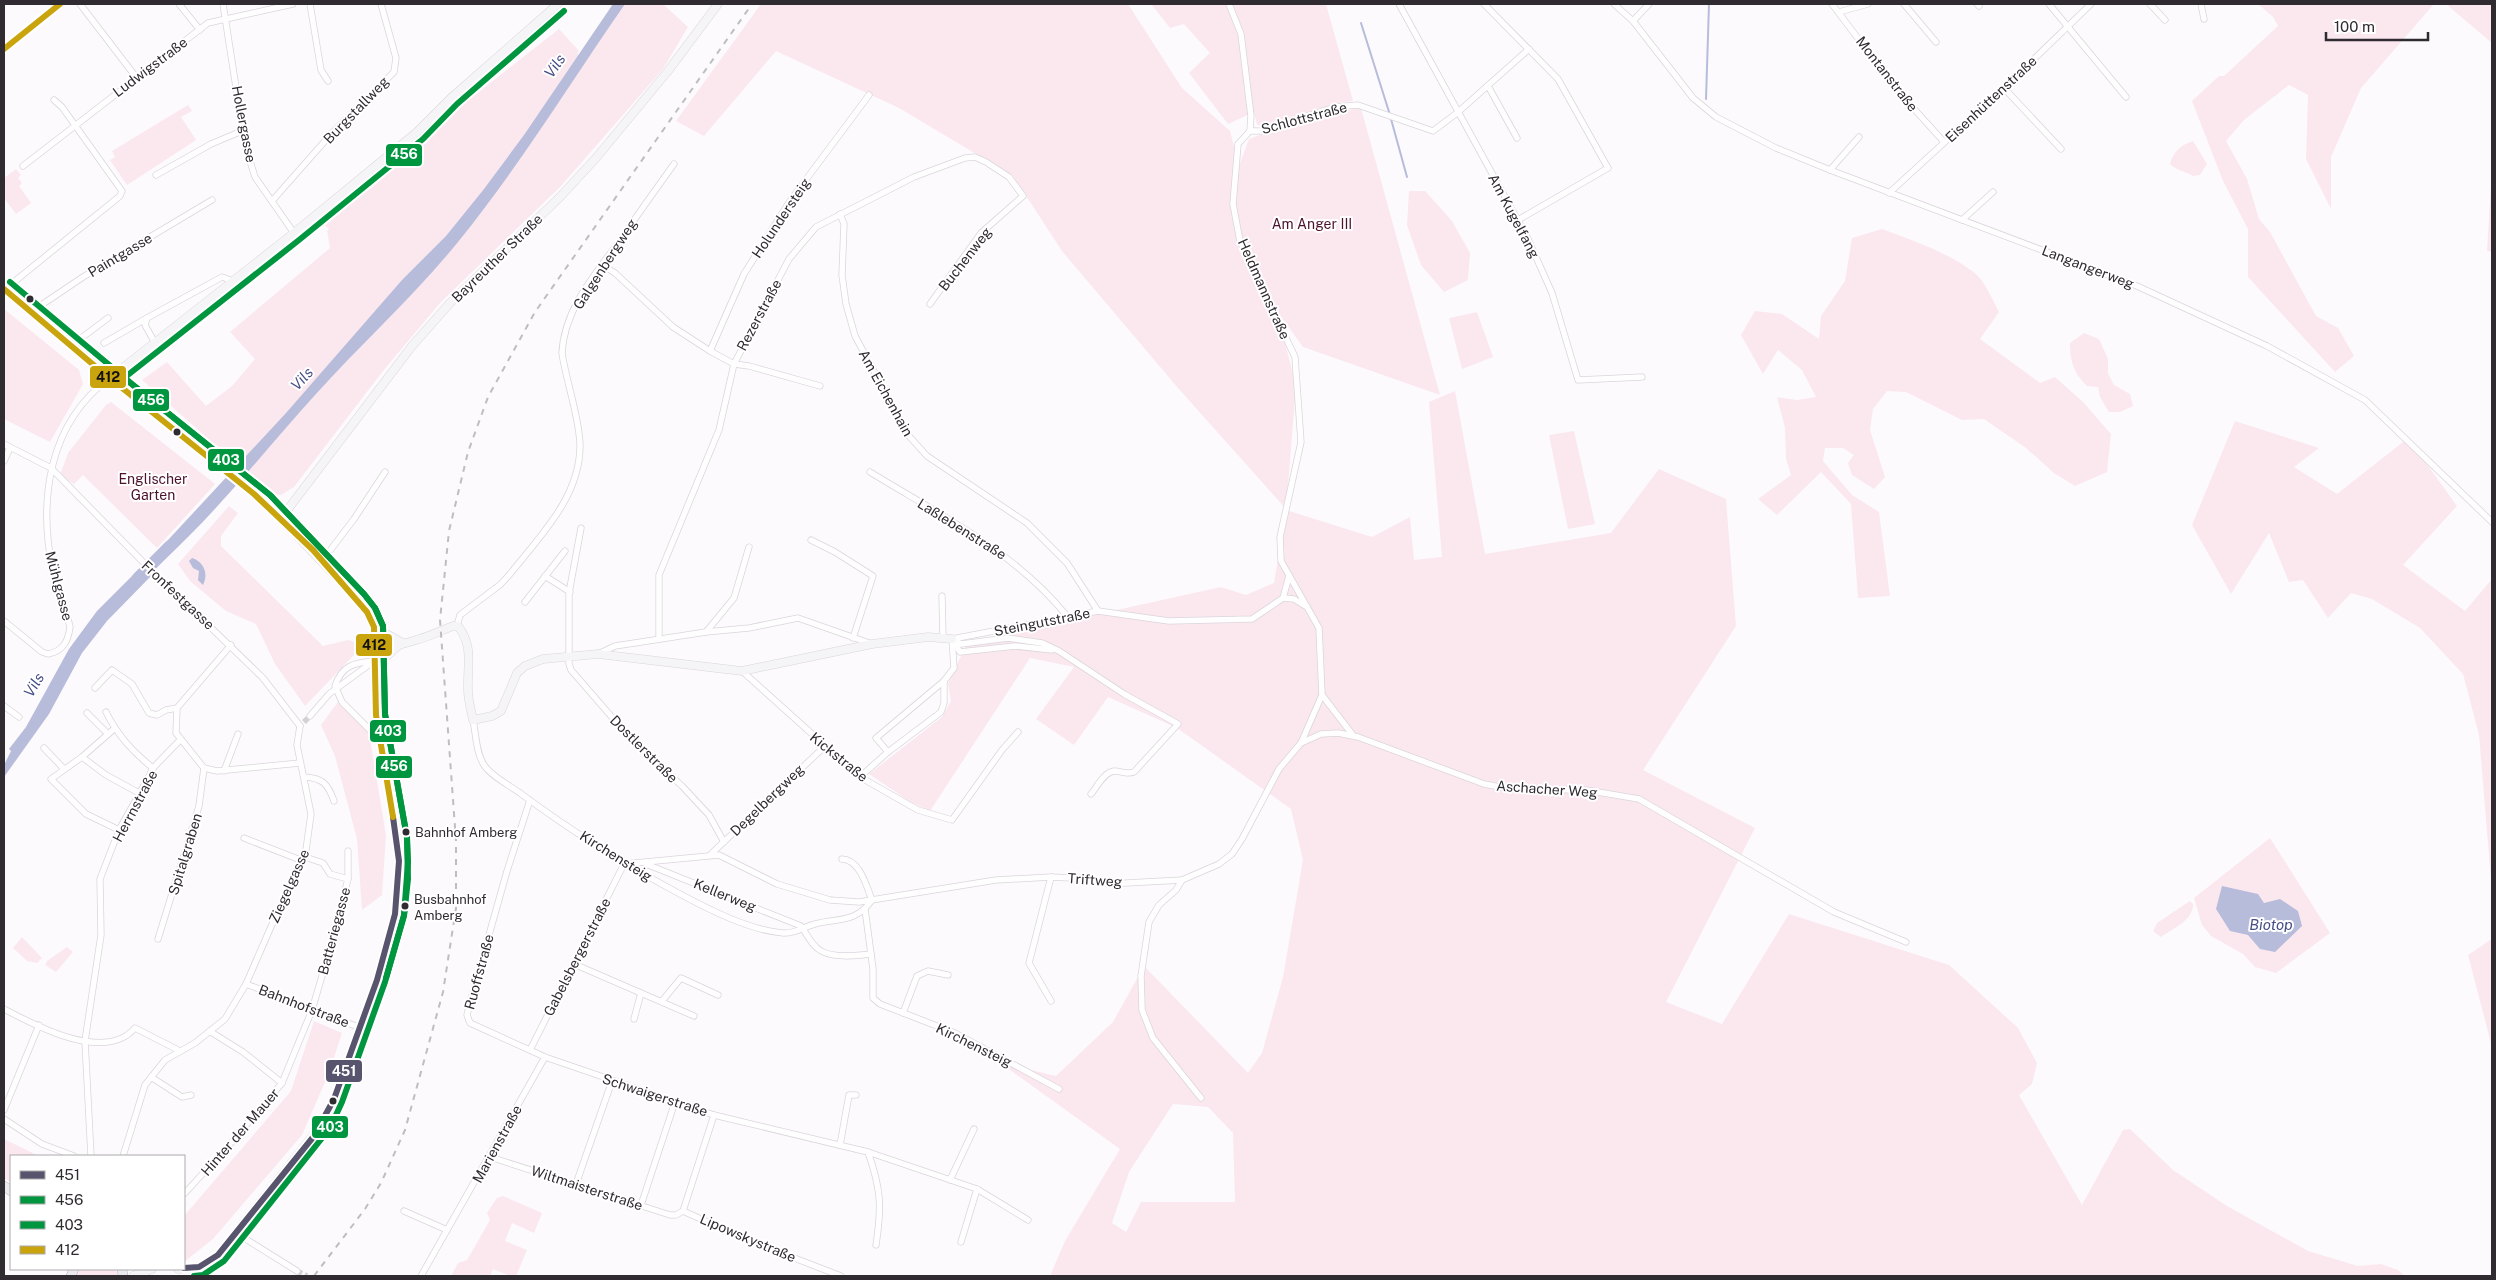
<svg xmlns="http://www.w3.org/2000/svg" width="2496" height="1280" viewBox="0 0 2496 1280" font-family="'Public Sans',sans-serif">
  <rect width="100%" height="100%" fill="#fcfafd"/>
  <g fill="#fbe8ef" fill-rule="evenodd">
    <polygon points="621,4 663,4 688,27 663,69 561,186 440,303 383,371 294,487 281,495 270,494 142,380 167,362 206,406 232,386 255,359 230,332 330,248 327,231 329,229 325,225 466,102 559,29 579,51 577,53 584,60"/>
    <path d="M761,4h367l54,84 48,43 9,35 10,-27 61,-23 51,-8 79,287 -137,-48 -26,-36 19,75 -10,124 86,27 38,-20 4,43 28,-3 -13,-155 26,-11 30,163 126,-21 48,-64 67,30 10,127 -93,144 112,58 -89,174 56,22 67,-110 160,51 69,63 19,35 -5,21 -13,11 63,110 41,-75 7,-1 43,41 54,36 81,45 50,15 23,-2 17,6 7,6h-1355l15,-35 55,-92 -121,-87 57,14 57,-54 31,-56 104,107 14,-20 21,-76 20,-117 -12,-51 -114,-81 -69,-31 -34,48 -38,-26 38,-52 -44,-9 -100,153 -21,-10 -40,-27 73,-57 9,-16 -3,-17 19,-41 254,-56 25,8 28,-12 12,-74 -108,-121 -116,-137 -49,-75 -114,-68 -123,-57 -72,85 -28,-15zM1173,1104l35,3 25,26 2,69h-94l-15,30 -14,-9 17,-51z"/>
    <polygon points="1151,4 1326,4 1353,101 1338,103 1266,125 1257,125 1254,112 1228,124 1189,73 1210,53 1184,24 1170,28"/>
    <polygon points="2258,4 2434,4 2361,88 2331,157 2331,209 2306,159 2308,95 2289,85 2244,120 2226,141 2247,179 2259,219 2270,232 2316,316 2338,328 2354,356 2335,372 2248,277 2248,229 2223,181 2192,101 2219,76 2224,76 2278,26 2273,17"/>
    <polygon points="2446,4 2492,4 2492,43"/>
    <polygon points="188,105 192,111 181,117 196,140 127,185 110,160 115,157 112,151"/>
    <path d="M2193,141l14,23 -7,11 -7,1c-8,-5 -16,-5 -23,-12 3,-12 11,-19 23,-23z"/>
    <polygon points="16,169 21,175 18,178 22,183 19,186 31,203 16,214 4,198 4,178"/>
    <polygon points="2491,185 2492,186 2492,252 2487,251"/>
    <polygon points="1409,191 1425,191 1452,221 1470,253 1468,280 1444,292 1421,265 1407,225"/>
    <path d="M1882,229c29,11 71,25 95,46 9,9 16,26 22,37l-19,27 60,44 15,-6 28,25 28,32 -4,38 -32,14 -21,-13 -28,-25 -42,-29 -22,1 -56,-28 -19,-1 -14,18 -3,21 15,47 -11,12 -22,-14 -4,-12 6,-8 -11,-7h-18l-2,13 29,34 27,17 11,84 -32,2 -7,-94 -30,-32 -44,43 -19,-16 33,-24 -5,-16 -1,-31 -8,-31 20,3 19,-3 -14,-27 -24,-20 -15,24 -22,-39 14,-24 27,3 37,25 2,-23 24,-35 7,-43z"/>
    <polygon points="4,309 79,370 83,384 50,442 4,419"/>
    <polygon points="1477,312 1493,357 1462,369 1449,318"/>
    <path d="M2084,333l15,6 9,20v14l6,12 16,9 3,12 -13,6h-11l-9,-15 -2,-10 -11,-1c-13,-13 -17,-24 -17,-43z"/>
    <polygon points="111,402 215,484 157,548 83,475 74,484 60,475 68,453 106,405"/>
    <polygon points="2235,421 2319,448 2294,467 2337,494 2408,438 2457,506 2403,565 2465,611 2492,579 2492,892 2479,735 2463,674 2420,628 2372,599 2351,593 2328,618 2303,580 2289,582 2269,533 2231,594 2192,525"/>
    <polygon points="1574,431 1595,524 1568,529 1549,435"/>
    <polygon points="229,506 238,513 221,536 221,546 323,646 348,640 355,642 354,655 305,706 275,664 256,624 226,611 191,582 178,564"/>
    <polygon points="338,702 369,733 386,835 382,895 362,910 357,839 335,756 321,725"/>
    <polygon points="2270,838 2330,933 2276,973 2255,967 2243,954 2211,936 2202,925 2194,898"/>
    <path d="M2190,901l3,3c1,16 -21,25 -32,33l-8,-6 4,-8z"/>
    <polygon points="22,937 42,958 37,963 27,961 13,948"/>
    <polygon points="2492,939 2492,1047 2468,955"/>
    <polygon points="67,947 73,952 56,972 45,965 47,961"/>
    <polygon points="314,1021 342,1033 329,1073 302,1135 213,1239 184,1262 184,1216 291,1091"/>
    <polygon points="372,1023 374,1024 358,1073 356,1071"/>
    <polygon points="4,1139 39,1156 11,1156 11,1183 4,1178"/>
    <polygon points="503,1196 542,1213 534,1233 512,1223 505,1241 527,1250 516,1276 510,1276 493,1269 490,1276 451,1276 458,1263 467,1260 490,1220 487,1213 497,1198"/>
    <polygon points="80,1269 116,1269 118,1276 77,1276"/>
  </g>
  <g fill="#b7bcdb">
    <path d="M613,4h12c-55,79 -106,163 -167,238 -44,54 -96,101 -142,152 -51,56 -97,116 -153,167l-8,-7 131,-141 116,-133 44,-44 38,-47 40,-54z"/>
    <path d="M192,558c12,4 17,16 11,27l-5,-5 1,-9 -6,-3 -4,-7z"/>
    <polygon points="142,566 152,575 107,621 82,653 49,714 4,777 4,765 11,751 9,749 26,727 69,649 97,611"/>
    <polygon points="2222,886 2258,894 2264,903 2280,899 2298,911 2302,926 2275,952 2260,949 2248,935 2230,931 2216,909"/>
  </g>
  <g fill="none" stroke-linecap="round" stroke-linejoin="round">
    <g stroke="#b7bcdb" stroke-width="2">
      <polyline points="1361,23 1390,115"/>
      <polyline points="1706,99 1709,4"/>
      <polyline points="1391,119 1407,177"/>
    </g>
    <polyline stroke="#b7bcdb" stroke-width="12" points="138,578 170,546"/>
    <g stroke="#d3d1d4" stroke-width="5.5" stroke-dasharray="5.5 3" stroke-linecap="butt">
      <polyline points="304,722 310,716"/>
      <polyline points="297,1271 307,1276"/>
    </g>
    <defs>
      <g id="street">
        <polyline points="80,4 136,77"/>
        <polyline points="179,4 200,30"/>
        <polyline points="223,4 245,145 255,177 294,233"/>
        <polyline points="310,4 321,70 328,81"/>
        <polyline points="1229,4 1241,34 1251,116 1250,131 1238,144 1233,204 1240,241 1295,357 1301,442 1280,537 1281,561 1319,628 1322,695 1352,734"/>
        <polyline points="1399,4 1527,237 1552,293 1578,380 1642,377"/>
        <polyline points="1484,4 1558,79 1608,168 1518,220"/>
        <polyline points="1614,4 1633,21 1693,98 1716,117 1776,148 1830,170 2137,286 2267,346 2365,400 2492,522"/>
        <polyline points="1832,4 1897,90 1944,142"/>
        <polyline points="1904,4 1936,42"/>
        <polyline points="1977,4 1979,6"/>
        <polyline points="2049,4 2126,97"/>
        <polyline points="2150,4 2165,20"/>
        <polyline points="2201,4 2204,19"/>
        <polyline points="1839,12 1868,4"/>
        <polyline points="1633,21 1649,4"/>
        <polyline points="4,49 60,4"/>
        <polyline points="1488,86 1517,138"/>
        <polyline points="2004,88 2061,149"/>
        <polyline points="1250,131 1261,131 1335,107 1358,105 1433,131 1457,113 1529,49"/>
        <polyline points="23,166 208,23 293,4"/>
        <polyline points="1830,170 1859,137"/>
        <polyline points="156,175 211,144 242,131"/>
        <polyline points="1889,193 2004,88 2091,4"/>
        <polyline points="272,201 332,133 394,72 396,58 381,4"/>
        <polyline points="840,214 844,224 842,275 846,304 855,336 909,436 927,456 1027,523 1067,563 1098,611"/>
        <polyline points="1962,220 1993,192"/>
        <polyline points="602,265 615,273 673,327 710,351 734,364 749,366 820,386"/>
        <polyline points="4,290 120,196 122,191 62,107 54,100"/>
        <polyline points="31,312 83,277 212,200"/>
        <polyline points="104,343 147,318"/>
        <polyline points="155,343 145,325 147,318 222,277 233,281"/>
        <polyline points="72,345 108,318"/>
        <polyline points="710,351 744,274 790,201 869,95"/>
        <polyline points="4,444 51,468 142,561 263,678 300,726"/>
        <polyline points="4,461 10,448"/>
        <path d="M870,472c70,43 144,79 197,144"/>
        <polyline points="581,528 569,593 569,664 571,670 630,738 682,786 709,815 724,842"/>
        <polyline points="811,540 835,552 873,576 853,638"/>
        <polyline points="322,561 354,519 385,472"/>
        <polyline points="545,576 570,592"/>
        <polyline points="942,596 943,637"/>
        <polyline points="1283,598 1294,599 1307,607"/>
        <polyline points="525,602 565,551"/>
        <path d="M4,621l38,31 6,2c15,-3 20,-12 22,-27 -4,-18 -12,-36 -17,-55 -15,-71 -5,-149 57,-194"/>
        <path d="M457,626l3,-11 41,-31 9,-10c30,-38 70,-77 70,-128 0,-27 -14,-65 -18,-93 2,-44 34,-80 59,-114 17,-25 35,-50 53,-75"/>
        <polyline points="706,632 734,598 749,547"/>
        <polyline points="659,639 659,575 719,430 734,364 789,259 816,227 914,177 965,158 975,157 986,162 1009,177 1023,196 981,233 930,304"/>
        <path d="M952,639l9,5 47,-6 34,5 17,8 65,43 54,30 -44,48c-8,3 -12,-1 -20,-1 -10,1 -17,16 -23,23"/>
        <polyline points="952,639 1098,611 1169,621 1252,619 1283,598 1289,576"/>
        <polyline points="953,641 960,652 1015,646 1052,650"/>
        <polyline points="231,645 177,708 176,733 204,768 217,771 300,763"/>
        <polyline points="598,654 615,646 706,632 749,628 798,618 872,644"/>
        <path d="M374,661c-20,2 -32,4 -39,25l7,16 37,37"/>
        <polyline points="742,671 860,777 918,810 952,820 1002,750 1018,732"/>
        <polyline points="95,688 112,670 132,684 149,713 157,715 166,710 177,708"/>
        <polyline points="4,706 19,717"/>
        <path d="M106,712c12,24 27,40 47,56"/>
        <polyline points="87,713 108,734"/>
        <polyline points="310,716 329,694 374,661"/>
        <path d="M473,720c3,14 3,33 11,45 7,11 25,20 36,28 51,38 104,71 160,101 30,16 69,36 103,39 13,1 20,-6 32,-9 23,-6 41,-1 57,-24 -6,-15 -12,-40 -30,-41"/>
        <polyline points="114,729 82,757 51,779 86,814 119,830"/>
        <polyline points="1301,743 1322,695"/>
        <polyline points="44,748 64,769"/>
        <polyline points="888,752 876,738 944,681 954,668 952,639"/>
        <polyline points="82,757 106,775 139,793"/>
        <polyline points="224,771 238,734"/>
        <path d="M304,777c19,1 24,7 30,24"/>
        <polyline points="860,777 888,752 941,712 944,703 944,681"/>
        <path d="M530,800l-23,71 -36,128 -4,16 3,8 75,34 169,58 154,37c13,37 14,54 8,93"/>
        <polyline points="244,838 303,861"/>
        <polyline points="711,854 824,747"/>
        <polyline points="305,857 323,863 330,874 348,879"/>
        <polyline points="624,864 719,855 777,884 830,900 859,902 996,880 1051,877 1091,879 1108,884 1182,880 1219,864 1232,854 1242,839 1279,769 1301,743 1321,734 1338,733 1358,737 1484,784 1511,789 1586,790 1639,799 1834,912 1906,942"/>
        <path d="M646,864l155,62c5,7 9,16 16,22 12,11 39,8 54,6"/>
        <polyline points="1182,880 1176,890 1159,905 1149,922 1141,976 1142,1010 1153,1038 1201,1098"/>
        <polyline points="865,909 873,969 873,998 880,1004 955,1033 1059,1089"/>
        <polyline points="158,939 199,806 204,768"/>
        <polyline points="574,964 694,1016"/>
        <polyline points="246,984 361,1028"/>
        <polyline points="662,1001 681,978 718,995"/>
        <polyline points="1051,1001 1029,963 1051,877"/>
        <path d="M4,1009c32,17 101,54 131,19l45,23"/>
        <polyline points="903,1013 917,976 928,971 948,975"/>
        <polyline points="634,1019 641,993"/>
        <polyline points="211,1032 243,1052 282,1083"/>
        <polyline points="530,1050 624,864"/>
        <polyline points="151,1077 182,1097 191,1095"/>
        <polyline points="4,1110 39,1025"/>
        <polyline points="4,1119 42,1144 74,1156"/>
        <polyline points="840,1145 849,1095 856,1095"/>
        <polyline points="868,1152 977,1189 1028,1220"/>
        <polyline points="91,1156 85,1041 101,935 100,879 119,830 147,780 153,768 180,740"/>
        <polyline points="123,1156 145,1085 165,1060 195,1043 225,1019 246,984 277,913 305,857 311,814 297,745 300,726"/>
        <polyline points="490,1157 670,1215 676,1215 683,1211"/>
        <polyline points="950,1180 974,1129"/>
        <polyline points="576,1184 612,1081"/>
        <polyline points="184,1194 230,1144 282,1083 312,1010 334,935 348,879 348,851"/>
        <polyline points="641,1205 675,1102"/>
        <polyline points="404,1211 447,1230"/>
        <polyline points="683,1211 750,1241 841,1276"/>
        <polyline points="683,1211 714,1115"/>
        <polyline points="236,1233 297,1271"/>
        <polyline points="961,1242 977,1189"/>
        <polyline points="421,1276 545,1057"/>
      </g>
      <g id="secondary">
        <polyline points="4,289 126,391 265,502 358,600 367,612 374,627 376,715 398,838 399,878 395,914 377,980 334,1099 323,1123 218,1255 199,1267 178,1269"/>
        <polyline points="110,378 294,233 417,132 451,98 558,4"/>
        <polyline points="282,517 412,346 450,303 560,197 596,158 668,71 718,4"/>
        <polyline points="374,627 401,642"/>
        <polyline points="377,660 387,656 398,646"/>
        <path d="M374,661c16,-17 25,-15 45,-22 12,-3 23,-9 34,-13h5c16,21 9,39 10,64 0,10 3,20 5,30l19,-4 9,-5 16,-38 8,-7 18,-7 55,-5 144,17 130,-27 56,-7 24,2"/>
        <polyline points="133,1276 152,1269"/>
      </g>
      <g id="primary">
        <polyline points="4,1186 11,1191"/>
        <polyline points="122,1269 123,1276"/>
        <polyline points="71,1276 74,1269"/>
      </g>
    </defs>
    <use href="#street" stroke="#dad6db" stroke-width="7"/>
    <use href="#secondary" stroke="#dad6db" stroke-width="9"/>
    <use href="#primary" stroke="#b4b0bc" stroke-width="10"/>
    <use href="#street" stroke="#fffeff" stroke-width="5.5"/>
    <use href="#secondary" stroke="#f5f4f7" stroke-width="8"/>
    <use href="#primary" stroke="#eceaef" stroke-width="9"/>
    <polyline stroke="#bfbebf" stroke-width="2" stroke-dasharray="6 6" stroke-linecap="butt" points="314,1276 365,1209 381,1183 405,1130 443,992 456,908 456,841 440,620 449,531 468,452 488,397 535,312 752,4"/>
    <defs>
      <polyline id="bus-1" points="184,1268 199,1267 218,1255 314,1136 334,1099 377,980 395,914 399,861 393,817"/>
      <polyline id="bus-2" points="386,978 404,915 408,862 407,838 385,714 383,626 375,608 364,594 270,495 124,378 299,240 423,139 457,104 564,11"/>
      <polyline id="bus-3" points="10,282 132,384 270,495 364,594 375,608 383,626 385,714 407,837 408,879 404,916 385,982 342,1102 330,1128 224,1261 203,1275 194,1276"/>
      <g id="bus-4">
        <polyline points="4,49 60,4"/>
        <polyline points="4,289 96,367 254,494 313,550 367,612 374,627 376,715 393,817"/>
      </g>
    </defs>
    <use href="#bus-1" stroke="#fff" stroke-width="10"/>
    <use href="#bus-2" stroke="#fff" stroke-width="10"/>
    <use href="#bus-3" stroke="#fff" stroke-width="10"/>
    <use href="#bus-4" stroke="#fff" stroke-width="10"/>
    <use href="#bus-1" stroke="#59546d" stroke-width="6"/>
    <use href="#bus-2" stroke="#00963f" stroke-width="6"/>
    <use href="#bus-3" stroke="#00963f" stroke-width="6"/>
    <use href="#bus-4" stroke="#caa40c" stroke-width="6"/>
  </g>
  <g fill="#2f2b30" stroke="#fff" stroke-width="2">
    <circle cx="30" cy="299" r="4.5"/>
    <circle cx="177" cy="432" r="4.5"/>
    <circle cx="406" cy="832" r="4.5"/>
    <circle cx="405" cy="906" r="4.5"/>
    <circle cx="333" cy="1101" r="4.5"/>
  </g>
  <g text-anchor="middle" stroke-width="4" stroke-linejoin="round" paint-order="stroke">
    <g font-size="13" fill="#2f2b30" stroke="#fff" text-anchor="start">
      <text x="415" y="837">Bahnhof Amberg</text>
      <text x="414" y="904">Busbahnhof<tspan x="414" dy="16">Amberg</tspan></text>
    </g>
    <g font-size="14" fill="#2f2b30" stroke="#fff">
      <text transform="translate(150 67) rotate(-37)" y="5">Ludwigstraße</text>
      <text transform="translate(1887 74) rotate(52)" y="5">Montanstraße</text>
      <text transform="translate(1991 99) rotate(-43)" y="5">Eisenhüttenstraße</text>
      <text transform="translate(356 110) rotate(-46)" y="5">Burgstallweg</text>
      <text transform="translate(1304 118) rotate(-15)" y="5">Schlottstraße</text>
      <text transform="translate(244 124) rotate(79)" y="5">Hollergasse</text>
      <text transform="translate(1514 216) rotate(62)" y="5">Am Kugelfang</text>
      <text transform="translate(781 218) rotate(-56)" y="5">Holundersteig</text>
      <text transform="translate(120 255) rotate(-31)" y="5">Paintgasse</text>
      <text transform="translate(497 258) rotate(-44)" y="5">Bayreuther Straße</text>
      <text transform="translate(965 259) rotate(-52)" y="5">Buchenweg</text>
      <text transform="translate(605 264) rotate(-57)" y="5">Galgenbergweg</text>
      <text transform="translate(2088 267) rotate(21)" y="5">Langangerweg</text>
      <text transform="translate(1264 289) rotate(66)" y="5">Heldmannstraße</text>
      <text transform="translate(759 315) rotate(-62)" y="5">Rezerstraße</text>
      <text transform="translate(886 393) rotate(61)" y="5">Am Eichenhain</text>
      <text transform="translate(962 529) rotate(32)" y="5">Laßlebenstraße</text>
      <text transform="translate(59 586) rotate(75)" y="5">Mühlgasse</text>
      <text transform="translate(178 595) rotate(43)" y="5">Fronfestgasse</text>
      <text transform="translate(1042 622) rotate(-11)" y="5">Steingutstraße</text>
      <text transform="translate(644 749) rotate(45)" y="5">Dostlerstraße</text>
      <text transform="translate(839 757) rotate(39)" y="5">Kickstraße</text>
      <text transform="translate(1547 789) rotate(4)" y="5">Aschacher Weg</text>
      <text transform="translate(767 800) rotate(-44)" y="5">Degelbergweg</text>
      <text transform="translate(135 806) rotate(-62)" y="5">Herrnstraße</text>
      <text transform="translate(185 854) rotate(-73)" y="5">Spitalgraben</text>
      <text transform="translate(616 856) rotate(32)" y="5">Kirchensteig</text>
      <text transform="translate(1095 880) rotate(4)" y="5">Triftweg</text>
      <text transform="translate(289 886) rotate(-66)" y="5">Ziegelgasse</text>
      <text transform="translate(725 895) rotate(22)" y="5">Kellerweg</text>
      <text transform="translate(334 931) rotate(-75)" y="5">Batteriegasse</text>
      <text transform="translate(577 957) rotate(-63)" y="5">Gabelsbergerstraße</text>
      <text transform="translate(479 972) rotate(-75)" y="5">Ruoffstraße</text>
      <text transform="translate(304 1006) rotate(21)" y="5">Bahnhofstraße</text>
      <text transform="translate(974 1045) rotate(26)" y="5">Kirchensteig</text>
      <text transform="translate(655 1095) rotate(18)" y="5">Schwaigerstraße</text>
      <text transform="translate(240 1132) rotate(-49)" y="5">Hinter der Mauer</text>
      <text transform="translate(497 1144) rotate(-61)" y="5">Marienstraße</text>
      <text transform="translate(587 1188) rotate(18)" y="5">Wiltmaisterstraße</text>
      <text transform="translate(748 1238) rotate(23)" y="5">Lipowskystraße</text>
    </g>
    <g font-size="14" fill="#4c112b" stroke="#fff">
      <text x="1312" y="229">Am Anger III</text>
      <text x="153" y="484">Englischer<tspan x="153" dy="16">Garten</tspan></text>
    </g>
    <g font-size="15" font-style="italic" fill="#484f88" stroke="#fff">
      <text transform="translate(555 66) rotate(-55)" y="5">Vils</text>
      <text transform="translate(302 379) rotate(-48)" y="5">Vils</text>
      <text transform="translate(34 685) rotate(-59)" y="5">Vils</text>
      <text x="2271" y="930">Biotop</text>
    </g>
  </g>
  <g stroke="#fff" stroke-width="2">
    <rect x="385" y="143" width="38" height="24" rx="5" fill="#00963f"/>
    <rect x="89" y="365" width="38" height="24" rx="5" fill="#caa40c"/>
    <rect x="132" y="388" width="38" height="24" rx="5" fill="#00963f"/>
    <rect x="207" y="448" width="38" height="24" rx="5" fill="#00963f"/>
    <rect x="355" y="633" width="38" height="24" rx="5" fill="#caa40c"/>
    <rect x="369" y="719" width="38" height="24" rx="5" fill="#00963f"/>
    <rect x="375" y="755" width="38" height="24" rx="5" fill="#00963f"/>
    <rect x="325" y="1059" width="38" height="24" rx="5" fill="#59546d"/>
    <rect x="311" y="1115" width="38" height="24" rx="5" fill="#00963f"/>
  </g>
  <g font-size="14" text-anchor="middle" font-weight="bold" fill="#fff">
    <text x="404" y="159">456</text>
    <text x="151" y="405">456</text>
    <text x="226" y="465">403</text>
    <text x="388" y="736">403</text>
    <text x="394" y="771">456</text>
    <text x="344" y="1076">451</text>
    <text x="330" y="1132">403</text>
  </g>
  <g font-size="14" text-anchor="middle" font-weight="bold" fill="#111">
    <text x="108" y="382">412</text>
    <text x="374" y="650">412</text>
  </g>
  <rect width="2496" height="1280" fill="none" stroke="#2f2b30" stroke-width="10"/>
  <rect x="10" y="1155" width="175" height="115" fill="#ffffff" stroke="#acaaac"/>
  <rect x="20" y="1171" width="25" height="8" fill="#59546d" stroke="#acaaac"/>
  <text x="55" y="1180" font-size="15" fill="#2f2b30">451</text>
  <rect x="20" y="1196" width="25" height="8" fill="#00963f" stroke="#acaaac"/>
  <text x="55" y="1205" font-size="15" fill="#2f2b30">456</text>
  <rect x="20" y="1221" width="25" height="8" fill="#00963f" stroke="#acaaac"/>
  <text x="55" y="1230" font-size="15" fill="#2f2b30">403</text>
  <rect x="20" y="1246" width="25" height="8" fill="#caa40c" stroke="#acaaac"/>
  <text x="55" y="1255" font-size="15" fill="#2f2b30">412</text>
  <path d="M2326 32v8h102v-8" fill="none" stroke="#2f2b30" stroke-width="2.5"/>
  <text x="2334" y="32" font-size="15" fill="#2f2b30" stroke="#ffffff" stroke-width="4" paint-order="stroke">100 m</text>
</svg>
